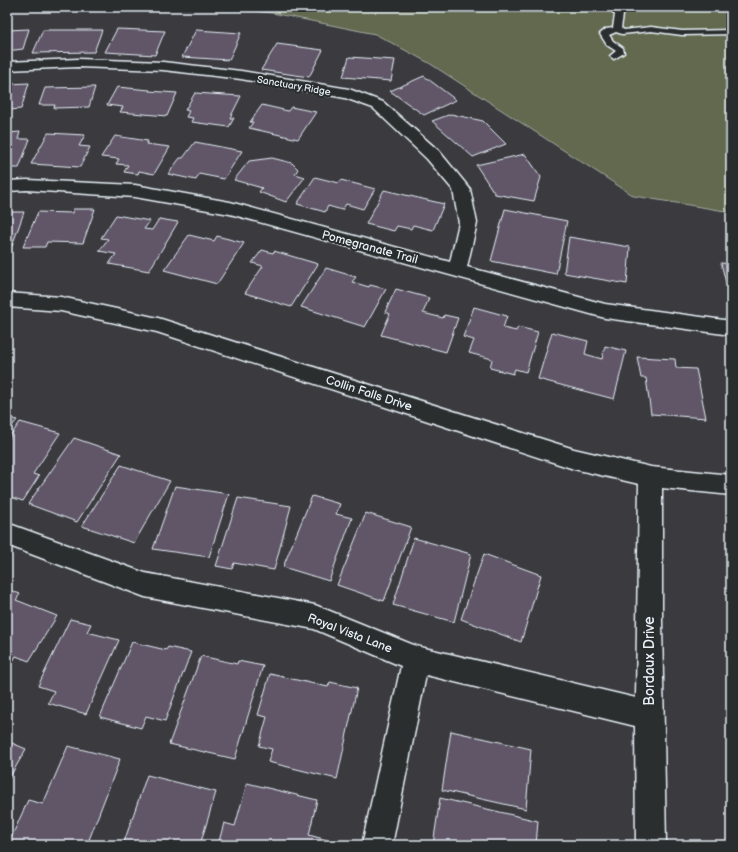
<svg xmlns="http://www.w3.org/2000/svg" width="738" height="852" viewBox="0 0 738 852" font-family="'Balsamiq Sans',sans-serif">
  <rect width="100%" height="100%" fill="#3a3a3f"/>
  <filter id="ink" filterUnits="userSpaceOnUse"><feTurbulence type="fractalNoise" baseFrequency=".025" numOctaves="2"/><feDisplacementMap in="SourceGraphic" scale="8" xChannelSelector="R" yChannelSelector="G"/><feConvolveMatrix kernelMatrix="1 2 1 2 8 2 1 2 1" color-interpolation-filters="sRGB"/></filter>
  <g filter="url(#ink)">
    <polygon fill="#62694f" stroke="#a5ada4" points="211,7 731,7 731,212 634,196 429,63 375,34 272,13"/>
    <g fill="#605767" stroke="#e8f1f8">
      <polygon points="29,29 23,49 7,51 7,30"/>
      <polygon points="117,29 165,31 155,55 105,52"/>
      <polygon points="43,30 102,30 94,52 33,53"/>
      <polygon points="196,30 241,33 229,60 182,57"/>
      <polygon points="277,44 323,50 309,77 261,70"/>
      <polygon points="349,57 395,60 391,81 343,77"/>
      <polygon points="424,76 456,100 424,115 390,91"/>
      <polygon points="29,83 21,109 10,110 9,114 7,114 7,87 9,84"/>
      <polygon points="95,87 89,107 54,108 55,105 39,105 45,88"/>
      <polygon points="117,87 150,90 149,91 177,93 167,116 120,112 123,107 107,105"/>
      <polygon points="195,93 241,96 230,118 234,118 229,127 191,122 193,118 186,117 189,111 185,110"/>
      <polygon points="262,105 288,111 291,107 316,112 298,139 249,128 253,122 250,122"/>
      <polygon points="451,114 483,121 506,144 473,157 432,121"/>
      <polygon points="20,132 18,139 30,139 19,168 7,168 7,133"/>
      <polygon points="48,133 85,135 79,146 90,147 80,167 31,164"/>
      <polygon points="115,136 148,141 146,144 170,147 154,174 139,171 138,174 124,172 128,165 116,164 119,159 101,157"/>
      <polygon points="195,142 242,151 224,179 199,174 196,180 168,174 180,158 183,158"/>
      <polygon points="525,154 541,177 534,201 495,194 476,165"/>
      <polygon points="272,158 292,163 298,169 295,174 305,177 286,202 259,192 262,188 234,180 249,161"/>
      <polygon points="315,177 339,183 341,180 375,189 363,209 346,204 342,210 328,206 325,212 297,204"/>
      <polygon points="384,190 444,204 433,230 413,225 411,229 397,226 394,231 366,224"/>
      <polygon points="73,209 95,209 83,243 47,242 45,247 23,247 38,212 72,213"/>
      <polygon points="505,209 567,221 556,274 491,261"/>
      <polygon points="7,212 24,212 12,246 7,246"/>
      <polygon points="116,215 150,221 144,229 152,230 159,219 178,222 149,271 109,264 116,254 99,251 108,239 101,238"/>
      <polygon points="189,235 214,241 217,236 244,243 217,284 164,270"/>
      <polygon points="569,237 630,247 627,284 564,273"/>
      <polygon points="262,250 273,253 274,251 318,264 291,307 245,293 263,266 252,263"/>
      <polygon points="721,263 731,264 731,296 729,295"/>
      <polygon points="326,268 356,277 352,282 369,287 370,285 386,289 365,327 301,307"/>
      <polygon points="396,289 429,298 423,313 443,318 444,315 458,318 446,352 381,335 390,314 385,312"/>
      <polygon points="474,307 507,316 503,328 516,331 518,327 538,332 526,372 515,369 513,374 490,368 492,359 469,353 474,340 463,337"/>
      <polygon points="552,332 588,341 585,354 602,359 605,346 626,351 614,399 538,379"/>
      <polygon points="637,357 675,359 676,368 696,369 706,418 651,414 646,378 641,378"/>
      <polygon points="7,417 17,420 7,432"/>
      <polygon points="20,422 60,433 33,474 39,476 23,501 7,496 7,441"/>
      <polygon points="74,438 121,454 77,522 28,504"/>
      <polygon points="121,465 170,481 134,543 82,526"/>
      <polygon points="175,486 229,494 209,557 153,549"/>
      <polygon points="312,496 340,504 336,514 352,518 329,581 283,567"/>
      <polygon points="238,498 291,506 274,570 234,563 232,569 216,566"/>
      <polygon points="366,513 411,527 384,601 337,585"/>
      <polygon points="414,538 471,554 454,622 393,605"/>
      <polygon points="484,554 541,575 521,642 461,619"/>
      <polygon points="7,589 20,594 16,600 57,616 29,661 16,656 7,671"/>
      <polygon points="70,619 91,624 87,632 119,640 86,714 48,703 54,691 38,686"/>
      <polygon points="132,642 166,650 168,647 191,652 165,721 146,716 141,728 100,717"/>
      <polygon points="201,656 237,664 238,661 263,666 235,759 169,744"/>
      <polygon points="270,674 328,687 330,682 357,688 337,779 268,762 272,749 259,746 267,717 258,715"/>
      <polygon points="451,731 531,749 526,809 442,790"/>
      <polygon points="7,741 26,749 7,782"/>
      <polygon points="68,746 120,759 87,845 8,845 28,800 43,804"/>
      <polygon points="147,775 216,792 200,845 123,845"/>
      <polygon points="247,783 317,800 309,835 327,840 325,845 218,845 224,823 235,826"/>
      <polygon points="440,798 538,821 536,845 433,845"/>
    </g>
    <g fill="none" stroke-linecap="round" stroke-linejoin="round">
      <defs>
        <polygon id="lane" points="610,7 618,7 623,15 621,28 624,30 651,27 682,31 731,30 731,34 682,35 651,31 622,34 616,32 609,35 613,41 623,48 624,53 614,59 610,56 616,51 607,45 600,34 606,29 613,28 615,15"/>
        <g id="street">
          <polygon points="78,59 163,62 241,71 349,89 383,102 439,151 470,189 477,223 467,267 605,304 731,321 731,335 605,318 230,214 135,197 27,190 7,191 7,181 27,180 135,185 230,202 450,262 459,223 453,190 427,159 373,108 345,98 241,79 163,70 78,67 7,70 7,62"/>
          <polygon points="7,293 61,297 158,318 574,449 651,467 731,475 731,495 662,488 662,622 666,845 636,845 635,726 426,675 392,845 362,845 401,666 314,629 145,597 7,545 7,523 145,573 315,605 416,646 636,698 639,484 574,469 157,332 61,311 7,307"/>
        </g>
      </defs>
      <use href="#lane" stroke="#e8f1f8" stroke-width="3"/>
      <use href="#street" stroke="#e8f1f8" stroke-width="3"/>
      <use href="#lane" fill="#2a2d2e" fill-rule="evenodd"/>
      <use href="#street" fill="#2a2d2e" fill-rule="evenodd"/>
    </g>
  </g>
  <g text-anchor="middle" stroke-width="4" stroke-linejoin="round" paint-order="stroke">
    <g font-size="10" fill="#e8f1f8" stroke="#2a2d2e">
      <text transform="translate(294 85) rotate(10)" y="4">Sanctuary Ridge</text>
    </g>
    <g font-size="12" fill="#e8f1f8" stroke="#2a2d2e">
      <text transform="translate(370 247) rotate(15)" y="4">Pomegranate Trail</text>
      <text transform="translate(369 393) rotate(18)" y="4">Collin Falls Drive</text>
      <text transform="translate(350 633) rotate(21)" y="4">Royal Vista Lane</text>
    </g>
    <g font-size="14" fill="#e8f1f8" stroke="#2a2d2e">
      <text transform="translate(649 661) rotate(-90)" y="5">Bordaux Drive</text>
    </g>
  </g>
  <rect width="738" height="852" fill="none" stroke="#2a2d2e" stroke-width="24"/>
  <rect x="12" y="12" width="714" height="828" fill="none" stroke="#e8f1f8" stroke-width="1.5" filter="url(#ink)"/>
</svg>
